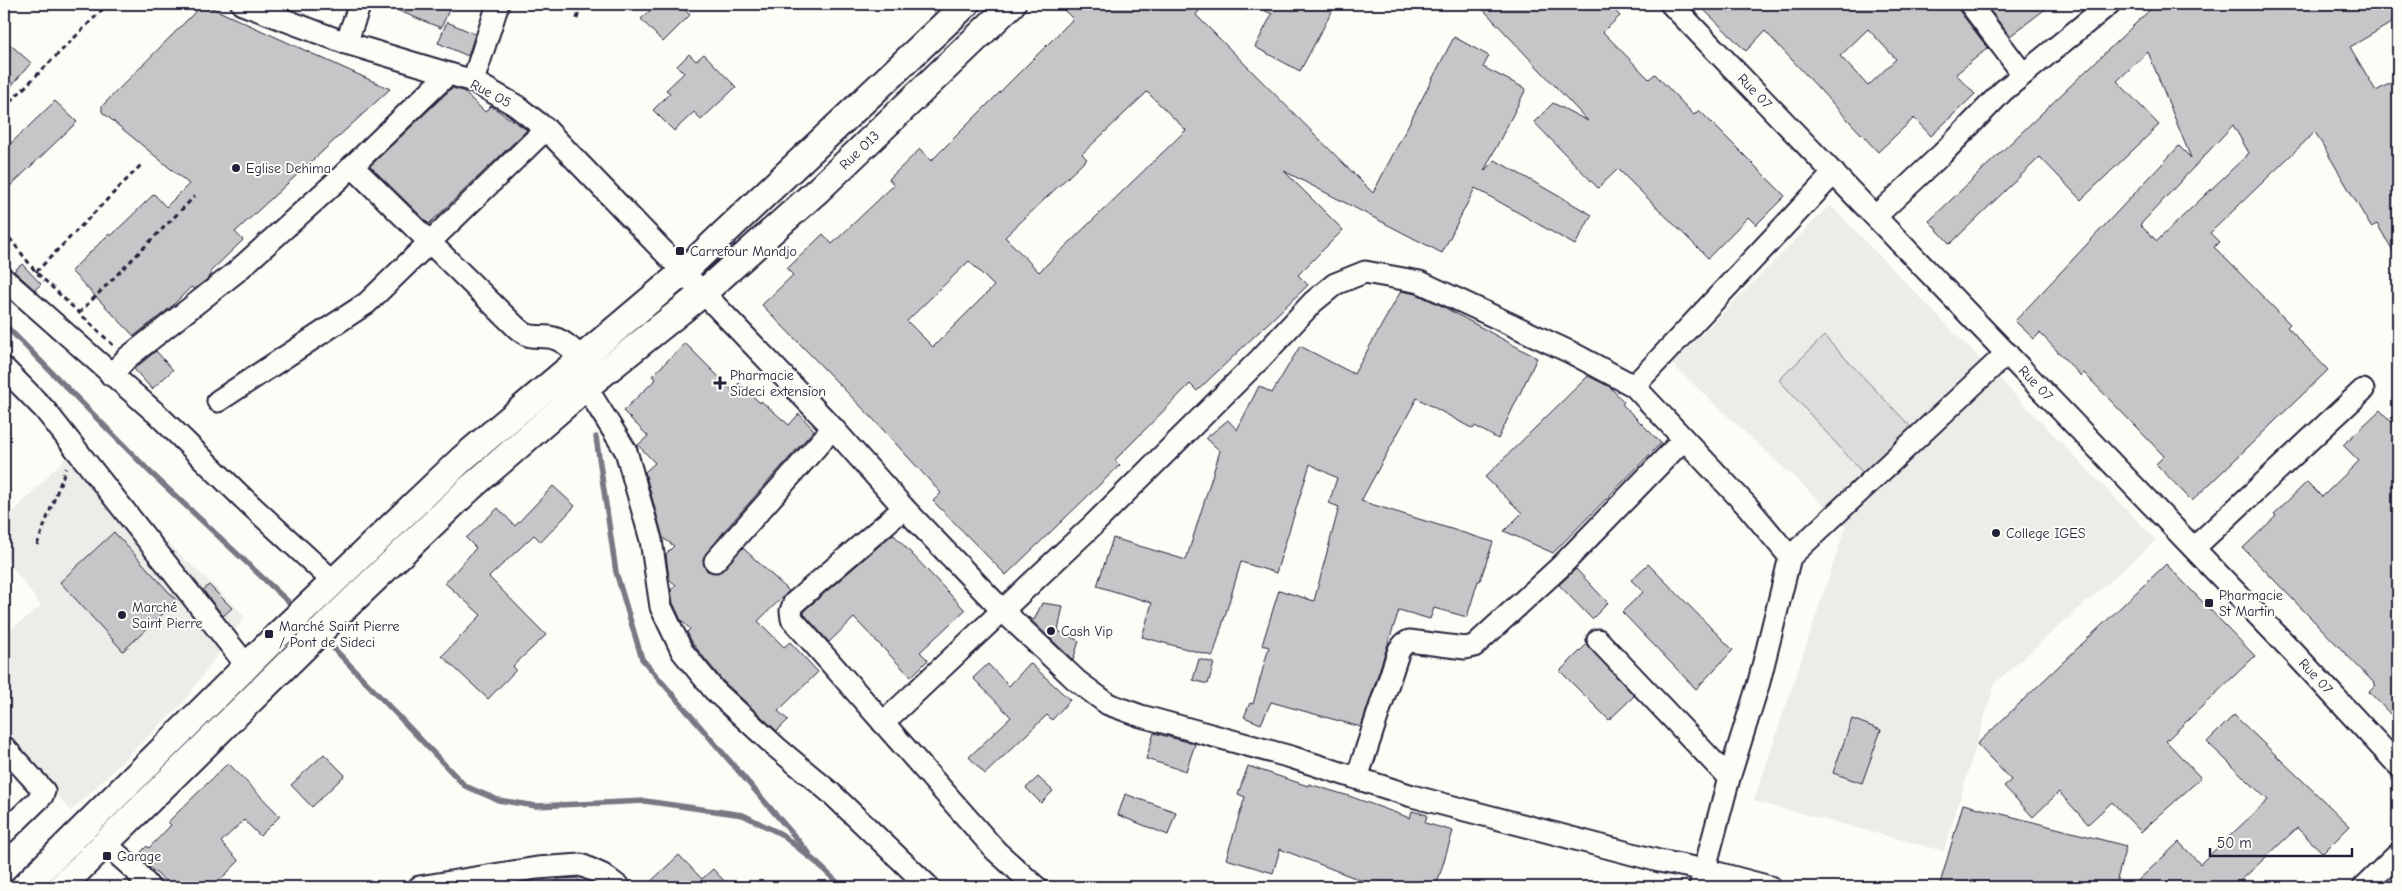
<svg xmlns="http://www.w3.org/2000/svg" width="2402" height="891" viewBox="0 0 2402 891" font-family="'Comic Neue',sans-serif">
  <rect width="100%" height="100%" fill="#fdfcf7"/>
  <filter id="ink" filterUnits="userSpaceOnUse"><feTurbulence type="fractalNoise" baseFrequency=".02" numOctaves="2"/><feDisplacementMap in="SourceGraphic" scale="10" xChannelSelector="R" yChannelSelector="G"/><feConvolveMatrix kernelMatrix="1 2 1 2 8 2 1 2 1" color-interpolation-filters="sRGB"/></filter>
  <g filter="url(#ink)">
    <g fill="#ecece9">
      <polygon points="1830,205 2156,540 1995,683 1944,851 1754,801 1846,526 1672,364"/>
      <polygon points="72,451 245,616 183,703 71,811 4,736 4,635 41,606 4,556 4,522"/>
    </g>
    <polygon fill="#dddcdb" stroke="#807f8b" points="1824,336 1911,427 1863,473 1779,380"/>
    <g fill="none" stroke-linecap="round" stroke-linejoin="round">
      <g stroke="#787885" stroke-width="5.5">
        <polyline points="4,324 150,472 296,609"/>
        <polyline points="596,437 616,572 642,659 809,853"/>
        <polyline points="323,637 465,786 498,800 536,806 645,801 743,815 781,834 817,863 842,887"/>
      </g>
    </g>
    <g fill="#c6c6c8" stroke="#22223b" fill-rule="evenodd">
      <polygon points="203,4 390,89 235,232 243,240 210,272 212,274 205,281 194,289 191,287 171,307 134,336 71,271 109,234 111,236 154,194 166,207 189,184 102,112 102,106"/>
      <polygon points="382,4 433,4 449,10 441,28"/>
      <polygon points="657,4 679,4 690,15 663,42 641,19"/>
      <path d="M1058,4h146l-8,11 177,178 81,-156 35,19 -6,11 43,22 -42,82 11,-11 97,55 -17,30 -100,-57 -33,65 -158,-82 59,59 -45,45 10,10 -111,106 -7,-7 -75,76 5,5 -114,110 -73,-74 8,-8 -66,-72 -113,-116 31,-30 -6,-6 36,-35 9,10 62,-59 -5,-6 31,-30 11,12 142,-142zM1147,92l39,38 -147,142 -34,-35 82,-78 -5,-5zM969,261l25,25 -61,61 -26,-26z"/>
      <polygon points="1251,4 1336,4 1300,71 1255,47 1272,14"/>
      <polygon points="1478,4 1609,4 1620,16 1603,32 1649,79 1655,74 1694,115 1699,110 1785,196 1756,225 1748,217 1708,258 1618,169 1598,188 1534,122 1553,103 1588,121"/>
      <path d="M1698,4h260l2,8 28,36 -32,26 19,20 -44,42 -17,-18 -36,34 -113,-121 -19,20zM1868,29l28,30 -28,27 -28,-30z"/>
      <polygon points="1985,4 2052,4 2010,36"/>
      <path d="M2156,4h242v15l-48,28 26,44 22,-12v180l-21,-35 -6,3 -56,-95 -105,101 9,9 -5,5 76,77 -3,3 41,43 -136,131 -36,-37 8,-8 -80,-83 -3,3 -41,-43 -6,6 -19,-18 164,-175 12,12 -43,-106 -31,29 42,44 -78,75 -41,-43 -90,87 -21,-23zM2233,125l16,28 -92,88 -17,-16z"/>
      <polygon points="447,22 475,34 468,56 438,43"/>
      <polygon points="4,39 31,63 4,94"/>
      <polygon points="689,54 696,61 704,54 736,87 701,120 694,112 674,131 653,110 670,93 666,90 684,73 677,66"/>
      <polygon points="452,88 463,91 485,112 491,106 527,130 429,224 370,166"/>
      <polygon points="55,101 77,122 4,192 4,150"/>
      <polygon points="22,264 41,284 35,290 14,271"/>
      <polygon points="1401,291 1416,294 1442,306 1537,358 1498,439 1475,426 1473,429 1417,398 1361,501 1493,542 1480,581 1478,581 1467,617 1434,608 1430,619 1399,610 1361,727 1271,702 1261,724 1244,717 1250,703 1253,704 1269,647 1262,645 1279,590 1314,601 1339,507 1329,503 1337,478 1310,464 1276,573 1241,562 1213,656 1142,637 1152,603 1097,586 1113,538 1186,560 1220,451 1206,438 1228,420 1237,430 1259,386 1272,393 1300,346 1354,374"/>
      <polygon points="685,343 732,390 739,383 760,403 761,401 789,425 799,414 814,430 725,530 703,559 707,571 718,573 743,548 789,591 758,621 784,647 790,642 818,672 778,711 788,720 777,731 723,681 693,644 687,632 690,629 681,620 673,603 671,590 676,585 669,579 666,554 674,546 663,538 645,472 655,463 638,445 648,436 623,411 656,379 652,376"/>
      <polygon points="156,351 173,370 152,389 134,369"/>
      <polygon points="1588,376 1610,387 1624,402 1622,404 1661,443 1553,553 1504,531 1522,513 1485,477"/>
      <polygon points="2380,410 2398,429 2398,722 2369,692 2376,685 2243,548 2276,516 2274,514 2307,482 2322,497 2359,461 2343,445"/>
      <polygon points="553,486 575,506 541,542 534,535 489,577 546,635 513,666 516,670 488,699 442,656 481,615 445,583 476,548 466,538 498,508 515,526"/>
      <polygon points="114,532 177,601 123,651 60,582"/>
      <polygon points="893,534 965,610 920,652 928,660 911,677 854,618 829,642 804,614 805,610"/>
      <polygon points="1648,564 1733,650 1696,689 1622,612 1643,592 1631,580"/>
      <polygon points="2166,564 2255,656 2166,741 2201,778 2141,832 2112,802 2088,824 2059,792 2033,817 2004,786 2011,780 1977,744"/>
      <polygon points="1576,569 1608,603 1592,619 1559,585"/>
      <polygon points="209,585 232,608 223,616 203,590"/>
      <polygon points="1042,603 1063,606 1058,631 1079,641 1073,660 1028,617 1034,620"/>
      <polygon points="1587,644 1634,696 1609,720 1560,671"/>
      <polygon points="1199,659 1214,663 1208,684 1193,680"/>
      <polygon points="1030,663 1070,700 1052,720 1047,715 985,774 969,757 1011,717 973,678 988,664 1009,686"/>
      <polygon points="2234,715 2350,826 2323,853 2297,828 2234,887 2131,887 2179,842 2200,864 2268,800 2207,742"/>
      <polygon points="1852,719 1881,730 1862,783 1833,773"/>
      <polygon points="1154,733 1195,744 1186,771 1146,759"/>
      <polygon points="324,754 345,775 312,807 291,785"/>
      <polygon points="228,763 280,816 260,836 244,820 221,842 239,861 220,880 227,887 172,887 137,856 147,846 149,848 171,825 168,822"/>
      <polygon points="1248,766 1308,786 1309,784 1349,796 1410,818 1412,811 1427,815 1425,823 1453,831 1436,887 1403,887 1383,882 1381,887 1361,887 1363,881 1280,849 1273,873 1226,859 1245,797 1238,794"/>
      <polygon points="1038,777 1053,791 1041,803 1026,788"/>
      <polygon points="1125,794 1176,812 1168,835 1118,815"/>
      <polygon points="1963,804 2126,846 2115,887 1939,887"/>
      <polygon points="679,855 702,879 713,869 730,887 645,887"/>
      <polygon points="577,878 587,887 550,887 558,879"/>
    </g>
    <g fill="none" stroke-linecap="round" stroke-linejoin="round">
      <defs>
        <g id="minor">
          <polyline points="242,4 346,43 473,81 515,105 546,129 833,428 904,508 1002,610 1077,681 1108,704 1141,716 1291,757 1412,796 1659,861 1706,870 1770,887"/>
          <polyline points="1671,4 2296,655 2398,765"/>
          <polyline points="1970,4 2023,74"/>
          <polyline points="346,43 360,4"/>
          <polyline points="473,81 498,4"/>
          <path d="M352,166l165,162c14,12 16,7 32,9 14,2 24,13 33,22"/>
          <polyline points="1876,216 1942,154 2003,91 2109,4"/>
          <polyline points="4,279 158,415 244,499 335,583"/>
          <polyline points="4,368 45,410 247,666"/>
          <polyline points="111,375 127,358 236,272 339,179 448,74"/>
          <polyline points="1634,386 1834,173"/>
          <polyline points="586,387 626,451 651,540 661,607 682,651 714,690 776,747 832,794 929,887"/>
          <polyline points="218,401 367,303 546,129"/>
          <polyline points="904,508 794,603 791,611 792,619 996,851 1036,887"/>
          <polyline points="2194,548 2363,390"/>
          <polyline points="715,561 833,428"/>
          <polyline points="1598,640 1729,778"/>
          <polyline points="883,723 1093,525 1260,359 1313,302 1335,284 1365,272 1420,282 1570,352 1634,386 1748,507 1790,557"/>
          <polyline points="4,747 44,791 42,796 4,833"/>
          <polyline points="1357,778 1399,650 1404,644 1409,641 1465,648 1474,646 1560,567 1683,440"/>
          <polyline points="106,844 136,871 149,887"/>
          <polyline points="419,887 537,868 581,865 603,875 619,887"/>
          <polyline points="1700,887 1729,778 1759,682 1790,557 2007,353"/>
          <polyline points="2364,887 2398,854"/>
        </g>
        <g id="major">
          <polyline points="24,887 282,631 462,459 682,273 966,4"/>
          <polyline points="61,887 334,618 470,488 586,387 703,293 818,190 1012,4"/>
        </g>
      </defs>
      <use href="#minor" stroke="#22223b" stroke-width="25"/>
      <use href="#major" stroke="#22223b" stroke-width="30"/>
      <g stroke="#22223b" stroke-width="3" stroke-dasharray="5 4" stroke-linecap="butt">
        <polyline points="577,19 581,4"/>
        <polyline points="4,108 108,4"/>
        <polyline points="4,231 36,272 113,345"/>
        <polyline points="36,272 142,164"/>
        <polyline points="79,313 195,196"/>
        <polyline points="37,545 66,468"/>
      </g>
      <use href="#minor" stroke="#fdfcf7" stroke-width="21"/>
      <use href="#major" stroke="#fdfcf7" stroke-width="26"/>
    </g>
  </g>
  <g fill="#22223b" stroke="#fdfcf7" stroke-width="2">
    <circle cx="236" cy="168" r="5"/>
    <rect x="675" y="246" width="10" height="10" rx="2.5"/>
    <path d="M717.5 375.5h5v5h5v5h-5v5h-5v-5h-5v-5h5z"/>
    <circle cx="1996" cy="533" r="5"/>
    <rect x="2204" y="598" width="10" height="10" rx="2.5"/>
    <circle cx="122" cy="615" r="5"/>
    <circle cx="1051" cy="631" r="5"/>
    <rect x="264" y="629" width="10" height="10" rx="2.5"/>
    <rect x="102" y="851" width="10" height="10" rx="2.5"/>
  </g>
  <g text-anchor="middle" stroke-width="4" stroke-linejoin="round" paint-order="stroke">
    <g font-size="14" fill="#22223b" stroke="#fdfcf7">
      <text transform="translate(1755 91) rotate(46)" y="5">Rue 07</text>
      <text transform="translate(491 93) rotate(28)" y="5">Rue O5</text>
      <text transform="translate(859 150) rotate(-44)" y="5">Rue O13</text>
      <text transform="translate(2036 383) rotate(46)" y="5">Rue 07</text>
      <text transform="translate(2316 676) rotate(47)" y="5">Rue 07</text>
    </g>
    <g font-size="14" fill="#22223b" stroke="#fdfcf7" text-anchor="start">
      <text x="246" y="173">Eglise Dehima</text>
      <text x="690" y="256">Carrefour Mandjo</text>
      <text x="730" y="380">Pharmacie<tspan x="730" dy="16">Sideci extension</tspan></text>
      <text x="2006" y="538">College IGES</text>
      <text x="2219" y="600">Pharmacie<tspan x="2219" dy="16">St Martin</tspan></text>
      <text x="132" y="612">Marché<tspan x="132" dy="16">Saint Pierre</tspan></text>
      <text x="279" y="631">Marché Saint Pierre<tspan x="279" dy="16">/ Pont de Sideci</tspan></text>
      <text x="1061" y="636">Cash Vip</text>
      <text x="117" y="861">Garage</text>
    </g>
  </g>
  <rect width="2402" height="891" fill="none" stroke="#fdfcf7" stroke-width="20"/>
  <rect x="10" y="10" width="2382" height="871" fill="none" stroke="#22223b" stroke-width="2" filter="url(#ink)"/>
  <path d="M2210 848v8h142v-8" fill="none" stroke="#22223b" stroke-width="2.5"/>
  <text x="2217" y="848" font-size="15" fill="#22223b" stroke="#fdfcf7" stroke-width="4" paint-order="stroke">50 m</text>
</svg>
